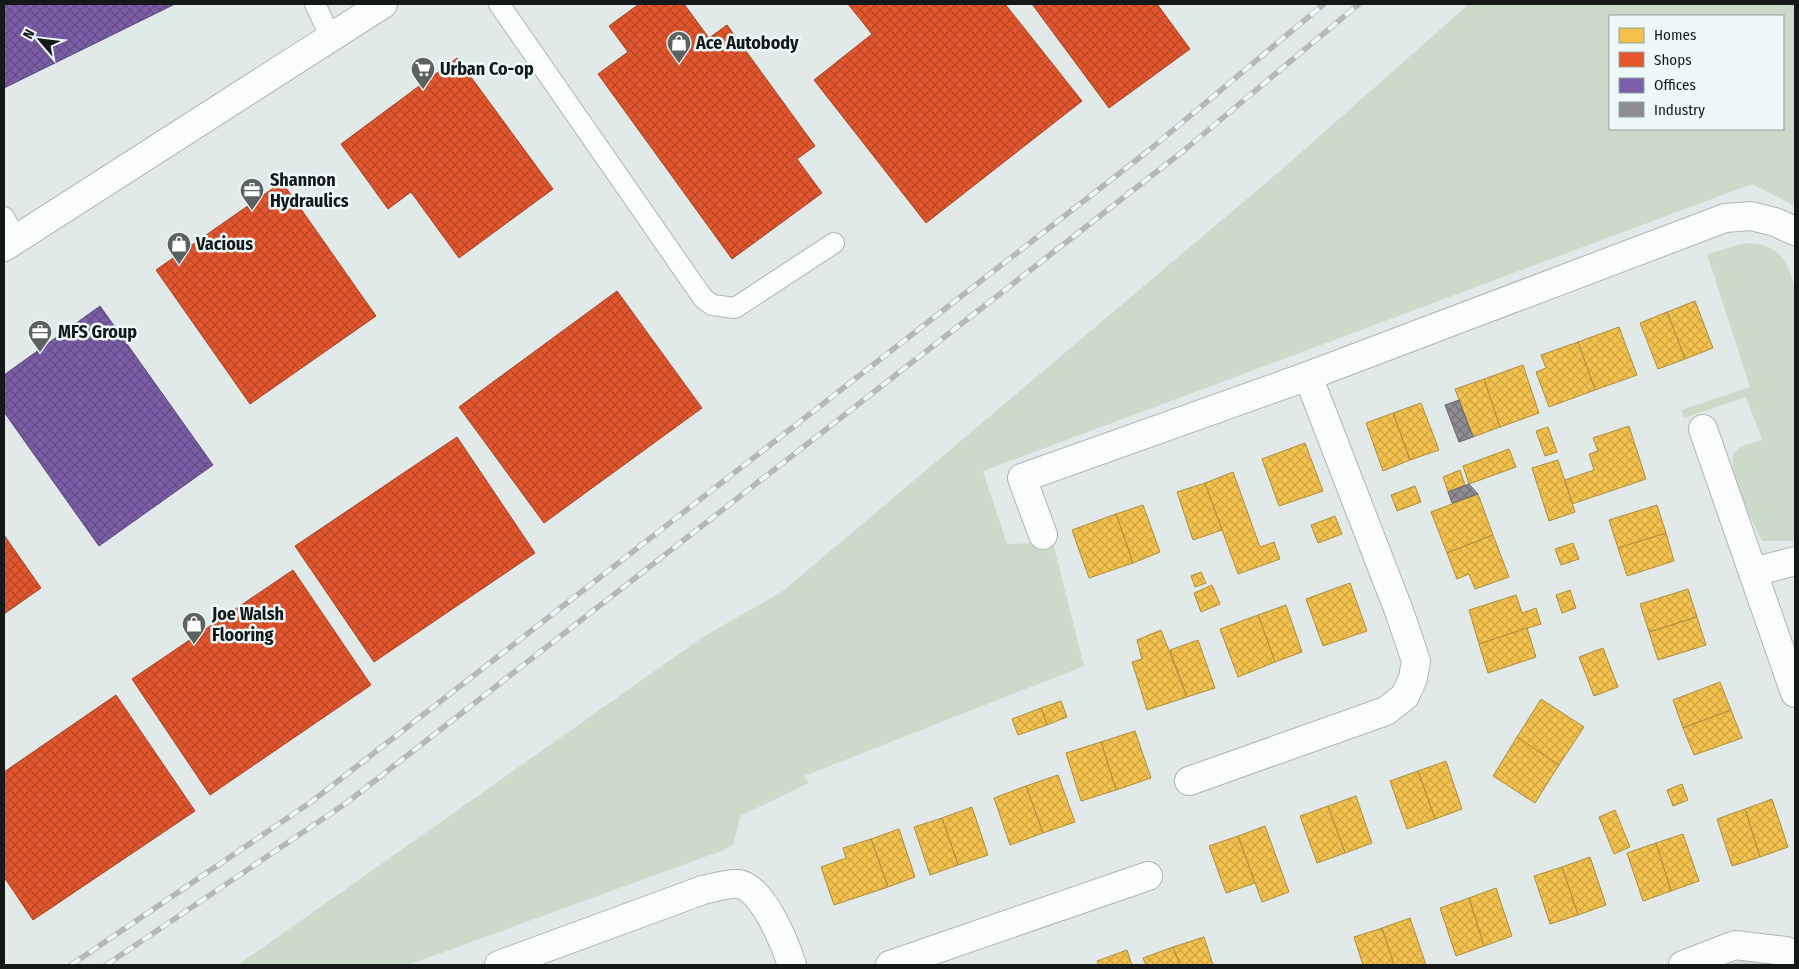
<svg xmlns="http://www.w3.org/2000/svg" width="1799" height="969" viewBox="0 0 1799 969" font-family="'Fira Sans Condensed',sans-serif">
  <defs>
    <pattern id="homes-cross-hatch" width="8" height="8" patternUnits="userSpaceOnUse" patternTransform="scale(1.25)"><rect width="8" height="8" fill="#f2c14e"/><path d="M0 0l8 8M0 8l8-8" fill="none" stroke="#cfa543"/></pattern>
    <pattern id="shops-cross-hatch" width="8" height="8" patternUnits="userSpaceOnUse" patternTransform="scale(1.25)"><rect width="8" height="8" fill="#e4572e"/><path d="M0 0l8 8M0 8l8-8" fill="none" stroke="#b84726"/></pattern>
    <pattern id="offices-cross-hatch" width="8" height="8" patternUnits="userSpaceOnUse" patternTransform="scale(1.25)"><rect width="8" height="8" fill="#7b5ea7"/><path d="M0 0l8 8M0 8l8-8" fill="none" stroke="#644d87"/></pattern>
    <pattern id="industry-cross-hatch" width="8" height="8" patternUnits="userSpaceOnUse" patternTransform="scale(1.25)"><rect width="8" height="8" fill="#8d8d92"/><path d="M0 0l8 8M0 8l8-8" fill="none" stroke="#727276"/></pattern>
  </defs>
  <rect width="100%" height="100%" fill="#e2e9e9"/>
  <g fill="#ccdac9" fill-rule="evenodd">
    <path d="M1469,4h326v202l-43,-22 -769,287 24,73 46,-1 31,123 -280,110 5,7 -69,33 -6,27 -10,7 -316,115h-170l465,-328 80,-46 497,-420zM1610,16h173v113h-173z"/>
    <path d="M1745,243c32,0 43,16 50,46v252h-33c-8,-15 -37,-73 -28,-88 5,-8 19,-10 28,-13l-16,-43 -62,21 -3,-8 69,-23 -43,-133z"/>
    <polygon points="1745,958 1776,965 1726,965"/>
  </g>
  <g fill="url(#homes-cross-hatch)" stroke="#af8e3e">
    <polygon points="1695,301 1713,348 1685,359 1667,312"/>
    <polygon points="1667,312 1685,359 1658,369 1640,323"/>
    <polygon points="1619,327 1637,375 1595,390 1578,342"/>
    <polygon points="1578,342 1595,390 1549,407 1536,372 1546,368 1541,355"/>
    <polygon points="1523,365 1539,413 1500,427 1484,379"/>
    <polygon points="1484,379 1500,427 1473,437 1455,389"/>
    <polygon points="1421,403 1439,450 1410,460 1393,413"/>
    <polygon points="1393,413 1410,460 1383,471 1366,423"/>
    <polygon points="1629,426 1646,479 1572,504 1565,480 1594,470 1589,454 1598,451 1593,438"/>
    <polygon points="1548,427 1557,452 1545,456 1536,431"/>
    <polygon points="1305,443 1323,491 1279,506 1262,459"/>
    <polygon points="1509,449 1516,467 1469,484 1463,466"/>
    <polygon points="1558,460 1575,512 1549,521 1532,468"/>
    <polygon points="1460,470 1465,485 1448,492 1443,477"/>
    <polygon points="1233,472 1260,547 1274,542 1280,559 1238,574 1205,483"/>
    <polygon points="1205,483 1222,530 1193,540 1177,492"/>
    <polygon points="1415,486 1421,502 1397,511 1391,495"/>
    <polygon points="1478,494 1493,535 1447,553 1431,512"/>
    <polygon points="1143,505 1160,552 1133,563 1116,514"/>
    <polygon points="1657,505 1666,533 1618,548 1609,520"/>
    <polygon points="1116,514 1133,563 1089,578 1072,530"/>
    <polygon points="1335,516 1342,534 1318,543 1311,525"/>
    <polygon points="1666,533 1674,561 1627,576 1618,548"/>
    <polygon points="1493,535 1509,577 1475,589 1469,574 1457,579 1447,553"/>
    <polygon points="1573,543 1579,559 1561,565 1555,549"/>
    <polygon points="1201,572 1206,583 1195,587 1191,576"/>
    <polygon points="1350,583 1367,631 1323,646 1306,599"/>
    <polygon points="1212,585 1220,604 1201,612 1194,593"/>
    <polygon points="1688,589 1697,617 1649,632 1640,604"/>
    <polygon points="1570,590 1576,608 1562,613 1556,595"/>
    <polygon points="1516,595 1522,613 1536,608 1541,624 1479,644 1469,610"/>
    <polygon points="1286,605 1302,652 1275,662 1258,615"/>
    <polygon points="1258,615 1275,662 1238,677 1220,629"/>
    <polygon points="1697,617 1706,645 1658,660 1649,632"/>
    <polygon points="1527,628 1536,657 1488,673 1479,644"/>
    <polygon points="1161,630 1187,697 1147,710 1132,662 1142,659 1137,640"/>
    <polygon points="1198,640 1215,688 1187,697 1170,650"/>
    <polygon points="1603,648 1618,687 1594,696 1579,657"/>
    <polygon points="1720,682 1731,710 1683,728 1673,700"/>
    <polygon points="1541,699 1584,727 1559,765 1517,737"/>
    <polygon points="1061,701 1067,717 1047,725 1041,708"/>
    <polygon points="1041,708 1047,725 1018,735 1012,719"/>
    <polygon points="1731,710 1742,738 1694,755 1683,728"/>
    <polygon points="1135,731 1151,778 1116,790 1101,742"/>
    <polygon points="1517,737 1559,765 1535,803 1493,776"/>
    <polygon points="1101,742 1116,790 1081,801 1066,753"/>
    <polygon points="1446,761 1462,809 1435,819 1418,771"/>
    <polygon points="1418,771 1435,819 1407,829 1390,781"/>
    <polygon points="1058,775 1075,822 1043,833 1026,786"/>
    <polygon points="1682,784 1688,800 1673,806 1667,790"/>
    <polygon points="1026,786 1043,833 1010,845 994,798"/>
    <polygon points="1356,796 1372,843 1345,853 1328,806"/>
    <polygon points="1772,799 1788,847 1760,857 1745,809"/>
    <polygon points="1328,806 1345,853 1317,863 1300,816"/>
    <polygon points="972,807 988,855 958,865 942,818"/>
    <polygon points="1745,809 1760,857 1732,866 1717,819"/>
    <polygon points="1615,810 1630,847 1614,854 1599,817"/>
    <polygon points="942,818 958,865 930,875 914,827"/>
    <polygon points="1265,826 1289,892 1262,902 1238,836"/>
    <polygon points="899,829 915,877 888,887 871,839"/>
    <polygon points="1683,834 1699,881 1671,891 1656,843"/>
    <polygon points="1238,836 1255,883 1226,893 1209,846"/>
    <polygon points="871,839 888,887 834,905 821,867 846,858 843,848"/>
    <polygon points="1656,843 1671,891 1643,901 1627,853"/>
    <polygon points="1590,857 1606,905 1578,915 1562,867"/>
    <polygon points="1562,867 1578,915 1550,924 1534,876"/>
    <polygon points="1496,888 1512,936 1484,946 1469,898"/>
    <polygon points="1469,898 1484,946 1456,956 1440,908"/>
    <polygon points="1410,918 1426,965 1394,965 1382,928"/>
    <polygon points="1382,928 1394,965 1363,965 1354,937"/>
    <polygon points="1204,937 1213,965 1180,965 1173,947"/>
    <polygon points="1173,947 1180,965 1146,965 1143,958"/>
    <polygon points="1127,950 1132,965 1099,965 1097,961"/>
  </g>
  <g fill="url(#shops-cross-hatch)" stroke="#a64427">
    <polygon points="639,4 684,4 709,38 727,25 815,146 797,159 822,193 732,259 598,74 628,52 609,26"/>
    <polygon points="848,4 1005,4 1082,101 926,223 814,80 872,34"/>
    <polygon points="1032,4 1157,4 1190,49 1109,108"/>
    <polygon points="457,58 553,189 459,258 411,192 388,209 341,144"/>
    <polygon points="282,182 376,316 250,404 156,270"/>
    <polygon points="617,291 702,408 544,523 459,407"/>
    <polygon points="457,437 535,553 374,662 295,546"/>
    <polygon points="4,535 41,588 4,614"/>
    <polygon points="293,570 371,685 210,795 132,679"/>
    <polygon points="116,695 195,811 33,920 4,877 4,772"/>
  </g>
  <g fill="url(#offices-cross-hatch)" stroke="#5c497c">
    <polygon points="4,4 175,4 4,88"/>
    <polygon points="100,306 213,465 99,546 4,412 4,375"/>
  </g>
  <g fill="url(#industry-cross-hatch)" stroke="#696a6d">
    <polygon points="1459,400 1473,437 1459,442 1445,405"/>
    <polygon points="1469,484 1478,494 1452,503 1448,492"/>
  </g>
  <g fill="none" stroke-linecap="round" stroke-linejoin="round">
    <defs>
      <g id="service">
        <polyline points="315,4 331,38"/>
        <polyline points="499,4 703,298 712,305 735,308 834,243"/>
        <polyline points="4,217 16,239"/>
      </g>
      <g id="minor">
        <polyline points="4,247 383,4"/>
        <polyline points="1703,429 1795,693"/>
        <polyline points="1043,535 1022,478 1308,376 1725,218 1751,216 1775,222 1795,231"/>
        <polyline points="1753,572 1795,561"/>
        <polyline points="1189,781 1386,711 1405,696 1413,678 1416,661 1399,611 1308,376"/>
        <path d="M499,965l204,-75c10,-2 26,-7 35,-6 25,3 47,60 54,81"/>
        <polyline points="890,965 1148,876"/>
        <polyline points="1683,965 1735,945 1786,951 1795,955"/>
      </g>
    </defs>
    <use href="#service" stroke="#b0b5b5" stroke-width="22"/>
    <use href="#minor" stroke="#b0b5b5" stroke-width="30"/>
    <use href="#service" stroke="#fbfcfc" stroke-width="20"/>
    <use href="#minor" stroke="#fbfcfc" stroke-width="28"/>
    <defs>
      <g id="rail">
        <polyline points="71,965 311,802 1148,151 1324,4"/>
        <polyline points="106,965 345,804 1182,152 1359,4"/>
      </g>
    </defs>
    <use href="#rail" stroke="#b6b7b7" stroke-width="5.5"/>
    <use href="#rail" stroke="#edf9f9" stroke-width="4" stroke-dasharray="11" stroke-linecap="butt"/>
  </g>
  <defs>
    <symbol id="shop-pin" viewBox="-11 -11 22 30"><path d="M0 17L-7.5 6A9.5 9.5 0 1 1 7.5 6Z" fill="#5c6161" stroke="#edf9f9"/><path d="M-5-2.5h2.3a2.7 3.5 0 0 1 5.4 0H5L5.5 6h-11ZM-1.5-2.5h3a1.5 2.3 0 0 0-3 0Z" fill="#fff"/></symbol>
    <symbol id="supermarket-pin" viewBox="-11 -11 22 30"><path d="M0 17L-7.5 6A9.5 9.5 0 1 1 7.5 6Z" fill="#5c6161" stroke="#edf9f9"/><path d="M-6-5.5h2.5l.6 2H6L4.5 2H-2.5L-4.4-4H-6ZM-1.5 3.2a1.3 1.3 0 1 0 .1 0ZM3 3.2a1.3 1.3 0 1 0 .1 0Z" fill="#fff"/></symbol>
    <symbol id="office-pin" viewBox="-11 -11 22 30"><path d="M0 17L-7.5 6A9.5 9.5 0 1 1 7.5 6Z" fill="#5c6161" stroke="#edf9f9"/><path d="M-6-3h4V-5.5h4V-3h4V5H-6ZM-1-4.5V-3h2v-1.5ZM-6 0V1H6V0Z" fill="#fff"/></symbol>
  </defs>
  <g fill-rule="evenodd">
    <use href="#shop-pin" x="665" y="29" width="28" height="38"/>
    <use href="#supermarket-pin" x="409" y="55" width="28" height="38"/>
    <use href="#office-pin" x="238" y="176" width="28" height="38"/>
    <use href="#shop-pin" x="165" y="230" width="28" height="38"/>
    <use href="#office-pin" x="26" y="318" width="28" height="38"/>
    <use href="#shop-pin" x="180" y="610" width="28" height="38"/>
  </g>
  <g text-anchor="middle" stroke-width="5" stroke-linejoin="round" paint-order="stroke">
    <g font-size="18" font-weight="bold" fill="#141818" stroke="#edf9f9" text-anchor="start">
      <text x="696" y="49">Ace Autobody</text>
      <text x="440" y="75">Urban Co-op</text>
      <text x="270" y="186">Shannon<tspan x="270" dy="21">Hydraulics</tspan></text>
      <text x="196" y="250">Vacious</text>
      <text x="58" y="338">MFS Group</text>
      <text x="212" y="620">Joe Walsh<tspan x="212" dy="21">Flooring</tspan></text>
    </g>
  </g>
  <rect width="1799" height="969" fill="none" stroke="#141818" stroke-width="10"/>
  <rect x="1609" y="15" width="175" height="115" fill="#edf9f9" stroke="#969f9f"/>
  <rect x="1619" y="28" width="25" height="15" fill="#f2c14e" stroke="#969f9f"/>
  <text x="1654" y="40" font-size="15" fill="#141818">Homes</text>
  <rect x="1619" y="52" width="25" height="15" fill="#e4572e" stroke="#969f9f"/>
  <text x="1654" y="65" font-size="15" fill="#141818">Shops</text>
  <rect x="1619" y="78" width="25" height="15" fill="#7b5ea7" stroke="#969f9f"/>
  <text x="1654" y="90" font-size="15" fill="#141818">Offices</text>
  <rect x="1619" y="102" width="25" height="15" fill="#8d8d92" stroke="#969f9f"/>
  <text x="1654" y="115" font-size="15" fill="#141818">Industry</text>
  <g transform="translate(40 40) rotate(298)" stroke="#edf9f9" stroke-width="4" paint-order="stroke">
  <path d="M0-4L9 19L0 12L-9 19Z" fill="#141818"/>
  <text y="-8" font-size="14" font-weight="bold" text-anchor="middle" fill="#141818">N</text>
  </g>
</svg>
